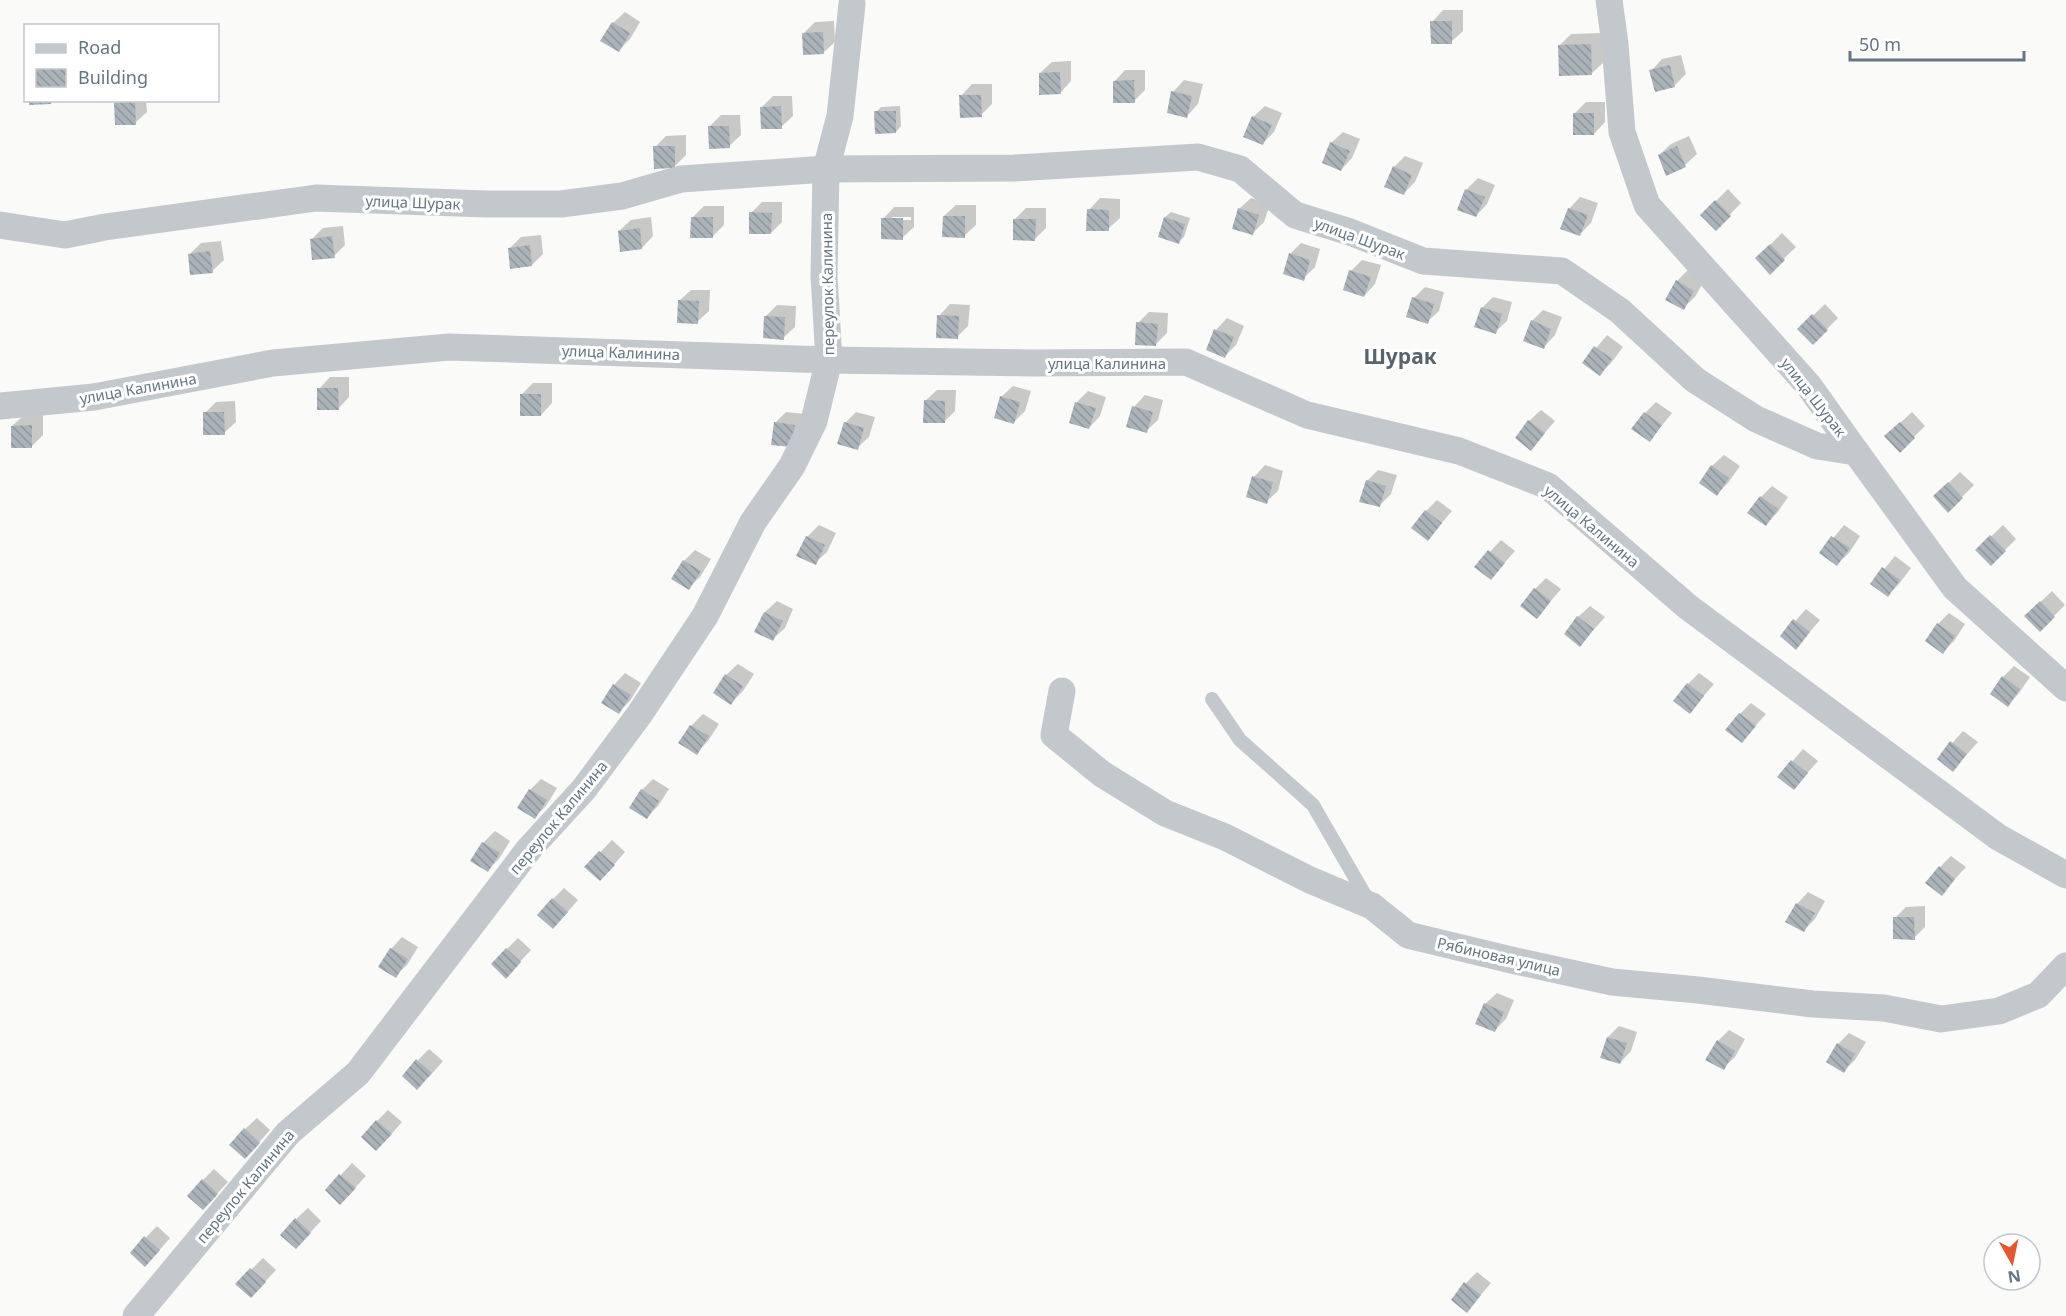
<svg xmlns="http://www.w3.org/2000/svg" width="2066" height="1316" viewBox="0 0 2066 1316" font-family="'Noto Sans',sans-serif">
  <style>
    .shadow { fill: #0003; fill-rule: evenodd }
    .building { fill: url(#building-back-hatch) }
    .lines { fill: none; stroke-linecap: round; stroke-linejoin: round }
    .lane { stroke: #c3c8cc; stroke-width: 14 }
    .street { stroke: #c3c8cc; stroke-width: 27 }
    .labels { text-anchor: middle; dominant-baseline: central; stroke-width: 6; stroke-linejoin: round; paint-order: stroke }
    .street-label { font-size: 15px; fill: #657683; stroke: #fff }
    .district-label { font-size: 21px; font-weight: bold; fill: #57646e; stroke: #fff }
  </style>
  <defs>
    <pattern id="building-back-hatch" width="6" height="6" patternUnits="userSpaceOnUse" patternTransform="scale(1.5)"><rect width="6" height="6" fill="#aab3b9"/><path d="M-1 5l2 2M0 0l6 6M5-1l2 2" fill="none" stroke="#8e969c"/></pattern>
  </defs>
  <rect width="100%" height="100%" fill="#fafaf8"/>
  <g class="shadow">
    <path d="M1443 10H1463V31L1451 42 1432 22Z"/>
    <path d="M625 12 640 22 630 39 618 51 613 23Z"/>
    <path d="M834 21 835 42 823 53 804 33 815 22Z"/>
    <path d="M1602 33 1603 63 1591 74 1559 46 1571 34Z"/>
    <path d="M1681 55 1686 74 1675 85 1656 90 1651 71 1662 59Z"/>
    <path d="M1071 61V81L1060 93 1040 73 1052 62Z"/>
    <path d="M1125 70H1145V90L1134 101 1114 82Z"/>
    <path d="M1184 80 1203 84 1198 104 1187 116 1173 92Z"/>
    <path d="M972 84H992V104L981 115 961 96Z"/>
    <path d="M773 96H792L793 116 781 127 761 108Z"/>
    <path d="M118 100H146L147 112 135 123 115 104Z"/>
    <path d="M1586 102H1605V122L1594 134 1575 113Z"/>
    <path d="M900 106 901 126 896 132 876 112 881 107Z"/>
    <path d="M1265 106 1282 113 1274 132 1263 143 1253 117Z"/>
    <path d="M721 115H740L741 135 729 146 709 127Z"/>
    <path d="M1343 132 1360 139 1352 158 1341 170 1331 143Z"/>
    <path d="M686 135V155L675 166 655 147 666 136Z"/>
    <path d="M1689 136 1697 154 1685 165 1659 155 1671 144Z"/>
    <path d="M1405 156 1423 163 1415 182 1404 193 1394 167Z"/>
    <path d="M1478 178 1495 185 1487 204 1476 216 1459 209 1467 189Z"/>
    <path d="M1728 189 1741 203 1716 229 1702 215Z"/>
    <path d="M1580 197 1598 203 1591 223 1580 234 1569 209Z"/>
    <path d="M1100 198 1120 199V218L1108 229 1089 210Z"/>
    <path d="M1251 198 1270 204 1264 222 1253 233 1239 209Z"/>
    <path d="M762 202H782V222L771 233 751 213Z"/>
    <path d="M956 205H976V225L964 236 944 216Z"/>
    <path d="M704 206H724V225L712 237 693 217Z"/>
    <path d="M894 207H914V227L902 238 883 219ZM892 217H911V220H892Z"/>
    <path d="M1026 208H1046V228L1035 239 1015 219Z"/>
    <path d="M1171 212 1190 218 1184 237 1179 242 1165 217Z"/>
    <path d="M651 217 653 236 642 248 619 231 631 220Z"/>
    <path d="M343 226 345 245 334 256 312 239 323 228Z"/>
    <path d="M1782 233 1796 247 1770 272 1757 258Z"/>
    <path d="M541 235 543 254 532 265 510 248 521 237Z"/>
    <path d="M221 241 224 260 212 271 190 254 201 243Z"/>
    <path d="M1301 243 1320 249 1315 267 1303 279 1290 254Z"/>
    <path d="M1362 260 1381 265 1375 284 1364 296 1351 271Z"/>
    <path d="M1688 270 1705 279 1695 297 1683 308 1677 281Z"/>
    <path d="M1425 287 1444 292 1439 311 1427 322 1414 298Z"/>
    <path d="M691 290H710L709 311 697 322 679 301Z"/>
    <path d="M1493 297 1512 302 1507 321 1495 332 1482 308Z"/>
    <path d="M950 304 970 305 968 326 957 337 939 316Z"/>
    <path d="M1825 304 1838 318 1813 343 1799 329Z"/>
    <path d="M777 305 796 306 795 327 783 338 765 317Z"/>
    <path d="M1543 310 1562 317 1555 335 1544 347 1532 321Z"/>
    <path d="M1149 312 1168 313 1167 333 1156 344 1138 323Z"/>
    <path d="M1227 318 1244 326 1236 345 1225 356 1216 330Z"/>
    <path d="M1607 335 1623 347 1611 363 1600 374 1584 363Z"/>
    <path d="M330 377H349V397L338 409 319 389Z"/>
    <path d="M533 383H552V403L541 415 521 395Z"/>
    <path d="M1013 386 1031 391 1025 411 1014 422 1001 397Z"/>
    <path d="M937 390H956L955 411 944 422 925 401Z"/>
    <path d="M1088 391 1106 397 1100 416 1089 428 1076 403Z"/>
    <path d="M1145 395 1163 400 1158 420 1146 431 1134 407Z"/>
    <path d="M235 401 236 422 224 433 205 413 216 402Z"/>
    <path d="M1656 402 1672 413 1650 440 1645 413Z"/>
    <path d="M1541 410 1555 421 1531 449 1529 421Z"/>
    <path d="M786 412 805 414 792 445 775 423Z"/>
    <path d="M856 412 875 417 869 437 857 448 845 423Z"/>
    <path d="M1912 412 1925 426 1900 451 1886 436Z"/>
    <path d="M24 415H43V435L32 446 12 426Z"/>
    <path d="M1724 455 1740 466 1728 483 1717 494 1712 466Z"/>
    <path d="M1265 465 1283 471 1278 491 1266 502 1254 477Z"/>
    <path d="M1378 470 1397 475 1391 494 1379 506 1367 481Z"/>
    <path d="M1960 472 1974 485 1948 511 1935 496Z"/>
    <path d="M1772 486 1788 497 1777 513 1766 524 1761 497Z"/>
    <path d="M1437 500 1452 511 1428 539 1426 511Z"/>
    <path d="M819 525 836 533 827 552 815 563 798 555 807 537Z"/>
    <path d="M1844 525 1860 536 1849 553 1837 564 1821 553Z"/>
    <path d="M2003 525 2016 539 1991 564 1977 550Z"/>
    <path d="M1501 540 1515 551 1491 578 1476 567Z"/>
    <path d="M695 550 711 559 700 577 688 588 684 561Z"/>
    <path d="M1895 556 1911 568 1899 584 1888 595 1872 584Z"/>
    <path d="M1546 578 1561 589 1537 617 1535 589Z"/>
    <path d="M2052 591 2065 605 2040 630 2026 616Z"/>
    <path d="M777 601 793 609 785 628 773 639 756 631 765 612Z"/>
    <path d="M1590 606 1605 617 1580 645 1578 617Z"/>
    <path d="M1806 609 1820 620 1796 648 1782 636Z"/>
    <path d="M1949 613 1965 624 1954 641 1943 652 1938 624Z"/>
    <path d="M738 664 754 674 743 691 731 703 726 675Z"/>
    <path d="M2014 666 2030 677 2019 693 2008 705 2003 677Z"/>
    <path d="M625 673 641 683 630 701 619 712 614 685Z"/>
    <path d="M1699 673 1714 684 1690 712 1688 684Z"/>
    <path d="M1751 703 1766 714 1742 741 1740 714Z"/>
    <path d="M703 714 719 724 708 741 696 753 681 743 692 725Z"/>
    <path d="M1963 731 1978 742 1953 770 1939 758Z"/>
    <path d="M1803 749 1818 761 1794 788 1779 777Z"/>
    <path d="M541 779 557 788 546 806 535 817 530 790Z"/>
    <path d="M653 779 669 789 658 806 647 817 642 790Z"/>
    <path d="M495 831 510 841 499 859 488 870 472 860 483 843Z"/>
    <path d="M612 840 625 852 611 868 586 867Z"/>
    <path d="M1951 856 1966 867 1941 894 1940 867Z"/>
    <path d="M564 888 578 900 564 916 553 899Z"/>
    <path d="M1808 892 1825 901 1815 919 1803 931 1797 904Z"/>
    <path d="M1925 906V927L1914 938 1895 918 1906 907Z"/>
    <path d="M402 937 418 947 407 965 395 976 391 949Z"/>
    <path d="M518 938 531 950 517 965 507 949Z"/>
    <path d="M1497 993 1514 1000 1506 1019 1494 1031 1485 1004Z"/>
    <path d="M1619 1026 1637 1032 1631 1051 1620 1063 1608 1037Z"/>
    <path d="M1729 1030 1745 1039 1735 1057 1723 1068 1718 1041Z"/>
    <path d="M1849 1033 1866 1042 1855 1060 1844 1071 1838 1044Z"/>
    <path d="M429 1049 443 1061 429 1077 418 1060Z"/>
    <path d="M388 1110 402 1122 388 1138 377 1121Z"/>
    <path d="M257 1118 270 1130 256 1146 245 1129Z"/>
    <path d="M352 1163 366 1176 352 1191 327 1190Z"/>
    <path d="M214 1169 228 1182 214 1197 203 1180Z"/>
    <path d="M308 1208 321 1221 307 1236 296 1219Z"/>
    <path d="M157 1226 170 1238 156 1254 132 1252Z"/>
    <path d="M263 1258 276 1270 262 1285 237 1284Z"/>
    <path d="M1477 1272 1491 1283 1467 1311 1466 1283Z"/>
  </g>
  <g class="building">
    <path d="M1430 21H1452V44H1431Z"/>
    <path d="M612 22 630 33 619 52 600 41Z"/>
    <path d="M823 32 824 54 803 55 802 33Z"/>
    <path d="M1591 44 1592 75 1559 76 1558 45Z"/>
    <path d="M1670 65 1675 87 1655 92 1649 70Z"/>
    <path d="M1060 72 1061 94 1039 95V73Z"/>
    <path d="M1134 80 1135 103H1113V81Z"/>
    <path d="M1171 91 1192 96 1187 118 1167 113Z"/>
    <path d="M959 95H981L982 117 960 118Z"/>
    <path d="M29 100H51V104L29 105Z"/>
    <path d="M135 102 136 125H115L114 103Z"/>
    <path d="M781 106 782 129H761L760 107Z"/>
    <path d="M874 111H896V133L875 134Z"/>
    <rect x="1573" y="113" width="21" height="22"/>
    <path d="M1252 116 1272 125 1263 145 1243 137Z"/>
    <path d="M708 126H729L730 148 709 149Z"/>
    <path d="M1330 142 1350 151 1341 171 1322 163Z"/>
    <path d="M653 146H675V168L654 169Z"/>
    <path d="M1677 146 1686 167 1666 176 1658 155Z"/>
    <path d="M1393 166 1412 175 1404 195 1384 187Z"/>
    <path d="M1465 189 1485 197 1476 217 1457 210Z"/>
    <path d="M1715 200 1731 216 1716 231 1700 215Z"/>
    <path d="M1238 208 1259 215 1253 235 1232 229Z"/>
    <path d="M1568 208 1588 215 1580 236 1560 229Z"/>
    <path d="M1087 209 1109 210V231H1086Z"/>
    <path d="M749 212 772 213 771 234H749Z"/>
    <path d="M943 216H965V238L942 237Z"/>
    <path d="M691 217H713V238H690Z"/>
    <path d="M1164 217 1185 224 1179 244 1158 237Z"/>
    <path d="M881 218H903V240L881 239Z"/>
    <path d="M1013 219H1036L1035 241 1013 240Z"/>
    <path d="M640 228 642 249 620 252 618 231Z"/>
    <path d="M332 236 335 258 312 260 310 239Z"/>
    <path d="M1770 244 1785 260 1770 275 1755 258Z"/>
    <path d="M530 245 532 266 510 269 508 248Z"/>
    <path d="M210 251 213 273 190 275 188 254Z"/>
    <path d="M1289 253 1310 260 1304 281 1283 274Z"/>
    <path d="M1349 270 1371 277 1364 297 1343 290Z"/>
    <path d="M1676 280 1694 291 1684 310 1665 300Z"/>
    <path d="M1412 297 1434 304 1428 324 1406 317Z"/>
    <path d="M678 300 699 301 698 324 677 323Z"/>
    <path d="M1481 307 1502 314 1496 334 1474 327Z"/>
    <path d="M1812 314 1828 330 1813 345 1797 329Z"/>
    <path d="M937 315 959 316 958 339 936 338Z"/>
    <path d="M764 316 785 317 784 340 763 338Z"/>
    <path d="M1531 320 1551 329 1544 349 1523 341Z"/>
    <path d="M1136 322 1158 324 1156 346 1135 345Z"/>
    <path d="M1214 329 1234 337 1225 358 1206 350Z"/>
    <path d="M1594 346 1612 359 1600 376 1582 363Z"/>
    <path d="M317 388H338L339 410H317Z"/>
    <rect x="520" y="394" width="21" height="22"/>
    <path d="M1000 396 1020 402 1014 424 994 418Z"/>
    <path d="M924 400 945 401V423H923Z"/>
    <path d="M1075 402 1096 408 1089 429 1069 423Z"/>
    <path d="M1132 406 1153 412 1147 433 1126 427Z"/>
    <path d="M203 412H224L225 435H203Z"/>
    <path d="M1644 412 1662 425 1650 442 1631 429Z"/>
    <path d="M1528 420 1545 433 1531 451 1515 438Z"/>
    <path d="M774 422 795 425 792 447 771 445Z"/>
    <path d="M844 422 864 428 858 450 837 444Z"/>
    <path d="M1900 422 1915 438 1900 453 1884 436Z"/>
    <path d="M32 425V448H11V426Z"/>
    <path d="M1711 465 1729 478 1717 496 1699 483Z"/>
    <path d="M1252 476 1273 482 1267 504 1246 497Z"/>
    <path d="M1366 480 1386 486 1380 507 1359 502Z"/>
    <path d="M1948 482 1963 498 1948 513 1933 496Z"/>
    <path d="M1760 496 1778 509 1766 526 1747 513Z"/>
    <path d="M1425 510 1442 523 1428 541 1411 528Z"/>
    <path d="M1990 535 2006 551 1991 566 1975 550Z"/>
    <path d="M806 536 825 545 816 565 796 556Z"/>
    <path d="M1831 536 1850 548 1837 566 1819 553Z"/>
    <path d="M1488 550 1505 563 1491 580 1474 567Z"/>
    <path d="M683 560 701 571 689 590 671 579Z"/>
    <path d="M1882 567 1900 580 1888 597 1870 584Z"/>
    <path d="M1534 588 1551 601 1537 619 1520 606Z"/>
    <path d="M2040 601 2055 617 2040 632 2024 616Z"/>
    <path d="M764 612 783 621 773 641 754 632Z"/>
    <path d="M1577 616 1594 629 1580 647 1564 634Z"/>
    <path d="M1793 619 1810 632 1796 650 1780 636Z"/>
    <path d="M1937 623 1955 636 1943 654 1925 641Z"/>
    <path d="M725 674 743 686 731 705 713 693Z"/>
    <path d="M2002 676 2020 689 2008 707 1990 694Z"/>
    <path d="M1687 683 1704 696 1690 714 1673 701Z"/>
    <path d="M613 684 631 695 619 714 601 703Z"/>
    <path d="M1739 713 1756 726 1742 743 1725 730Z"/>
    <path d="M690 725 709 736 697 755 678 743Z"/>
    <path d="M1950 741 1967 754 1953 772 1937 759Z"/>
    <path d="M1791 760 1808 773 1794 790 1777 777Z"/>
    <path d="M529 789 547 800 535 819 517 808Z"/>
    <path d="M641 789 659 801 647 819 629 808Z"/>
    <path d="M482 842 500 853 488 872 470 861Z"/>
    <path d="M599 851 615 865 600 881 584 867Z"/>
    <path d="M1939 866 1955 879 1942 896 1925 883Z"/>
    <path d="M552 898 568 912 553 929 537 915Z"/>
    <path d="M1796 903 1815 913 1804 932 1785 922Z"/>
    <path d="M1893 917H1914L1915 940 1893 939Z"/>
    <path d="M390 948 408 959 396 978 378 967Z"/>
    <path d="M506 948 521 962 506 979 491 964Z"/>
    <path d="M1484 1003 1504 1012 1495 1032 1475 1024Z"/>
    <path d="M1607 1037 1627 1043 1620 1064 1600 1058Z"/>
    <path d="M1717 1040 1735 1051 1724 1070 1705 1060Z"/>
    <path d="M1837 1043 1855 1054 1844 1073 1826 1062Z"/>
    <path d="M416 1059 432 1073 417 1090 402 1076Z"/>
    <path d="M376 1120 392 1134 376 1151 361 1137Z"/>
    <path d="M244 1128 260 1143 245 1159 229 1145Z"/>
    <path d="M339 1174 356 1188 340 1205 325 1190Z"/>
    <path d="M202 1179 218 1194 203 1210 187 1196Z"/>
    <path d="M295 1218 311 1233 296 1249 280 1235Z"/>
    <path d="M144 1236 160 1250 145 1267 130 1253Z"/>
    <path d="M250 1268 266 1282 251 1298 235 1284Z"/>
    <path d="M1464 1282 1481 1295 1467 1313 1451 1300Z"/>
  </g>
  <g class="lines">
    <path class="lane" d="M1212 699 1240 740 1313 805 1369 902"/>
    <g class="street">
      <path d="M1609 0 1615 44 1622 132 1647 205 1809 386 1856 452"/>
      <path d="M0 225 65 235 105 227 316 198 486 204H561L622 196 681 179 826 169 1015 168 1198 157 1240 169 1295 215 1350 232 1423 261 1562 271 1620 311 1695 380 1756 419 1817 446 1856 452 1955 588 2066 688"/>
      <path d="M0 406 94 397 273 363 449 347 829 360 1033 363 1186 362 1307 415 1459 451 1548 486 1688 607 1998 837 2066 875"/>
      <path d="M1062 691 1054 735 1102 774 1165 813 1225 837 1310 880 1372 906 1408 935 1516 961 1612 982 1698 990 1813 1004 1884 1008 1941 1019 1999 1011 2038 995 2066 966"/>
      <path d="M136 1316 288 1133 358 1073 529 849 584 789 639 715 705 616 753 522 792 466 814 421 829 360 824 276 826 169 840 116 852 4"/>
    </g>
  </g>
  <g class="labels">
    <g class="street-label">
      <text transform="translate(413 202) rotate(2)">улица Шурак</text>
      <text transform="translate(1360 238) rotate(20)">улица Шурак</text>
      <text transform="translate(827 284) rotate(-91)">переулок Калинина</text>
      <text transform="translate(621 352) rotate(2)">улица Калинина</text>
      <text x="1107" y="363">улица Калинина</text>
      <text transform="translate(138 388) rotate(-10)">улица Калинина</text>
      <text transform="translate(1814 397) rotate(52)">улица Шурак</text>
      <text transform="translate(1592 526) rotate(40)">улица Калинина</text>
      <text transform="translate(558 817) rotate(-50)">переулок Калинина</text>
      <text transform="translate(1499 956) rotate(13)">Рябиновая улица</text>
      <text transform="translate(245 1186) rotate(-50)">переулок Калинина</text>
    </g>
    <g class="district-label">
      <text x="1400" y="356">Шурак</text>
    </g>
  </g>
  <rect x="24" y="24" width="195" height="78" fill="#ffffff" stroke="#c1c8cd" stroke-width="1.5"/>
  <rect x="36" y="44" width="30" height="9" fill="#c3c8cc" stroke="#c1c8cd" stroke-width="1.5"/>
  <text x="78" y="54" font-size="18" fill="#657683">Road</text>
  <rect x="36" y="69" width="30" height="18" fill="url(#building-back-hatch)" stroke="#c1c8cd" stroke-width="1.5"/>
  <text x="78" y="84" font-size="18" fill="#657683">Building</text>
  <g transform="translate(2012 1262) rotate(171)"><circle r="28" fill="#ffffff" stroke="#c1c8cd" stroke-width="1.5"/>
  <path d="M0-4.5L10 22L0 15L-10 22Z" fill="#e4572e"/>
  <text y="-9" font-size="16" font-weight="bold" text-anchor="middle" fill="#657683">N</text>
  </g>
  <path d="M1850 51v9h174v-9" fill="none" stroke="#657683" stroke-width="3"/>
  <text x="1859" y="51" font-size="18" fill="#657683" stroke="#ffffff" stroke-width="4.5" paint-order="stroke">50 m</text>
</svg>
